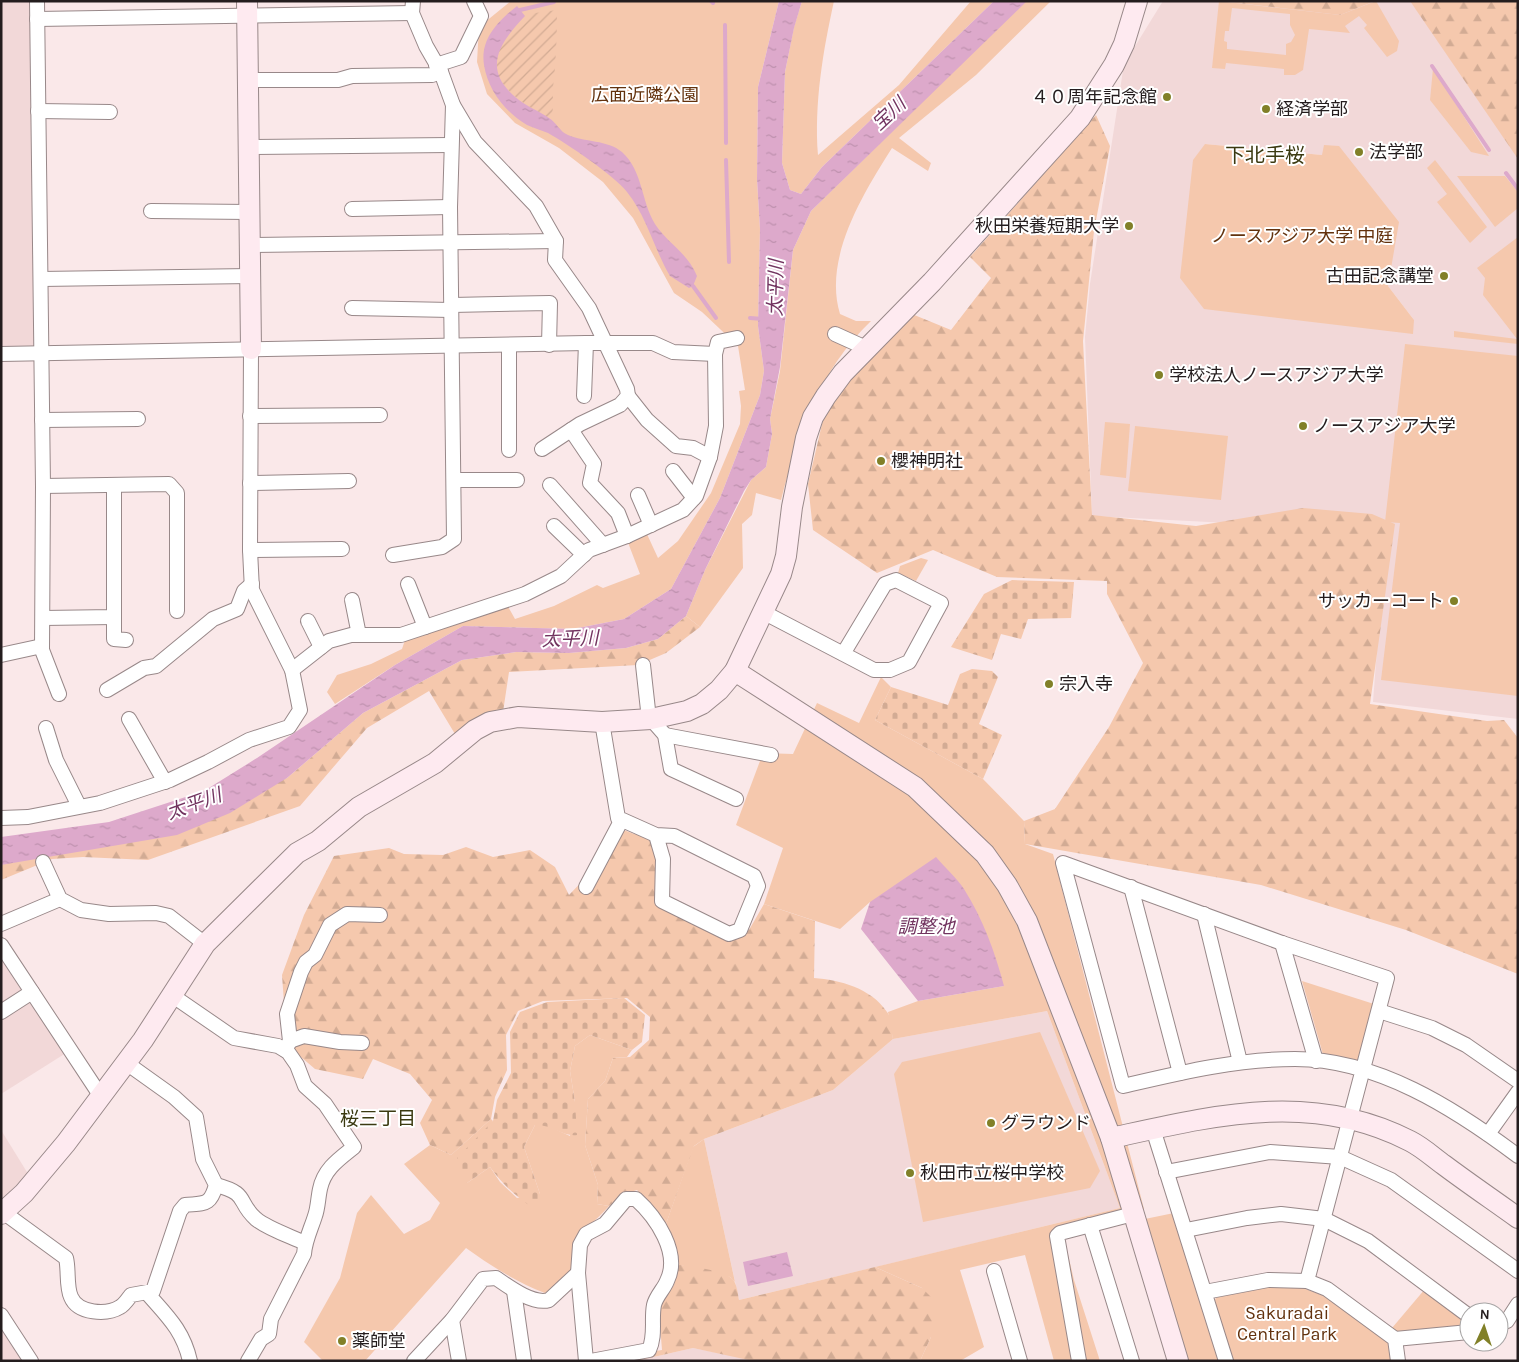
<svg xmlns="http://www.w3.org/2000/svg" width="1519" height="1362" viewBox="0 0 1519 1362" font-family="Karla,'Noto Sans JP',sans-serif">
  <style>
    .built { fill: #f2d8d8; fill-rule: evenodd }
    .green { fill: #f5c8ad; fill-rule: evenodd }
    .forest { fill: url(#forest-firs) }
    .cemetery { fill: url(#cemetery-stones) }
    .garden { fill: url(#garden-furrows) }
    .water { fill: url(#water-ripples) }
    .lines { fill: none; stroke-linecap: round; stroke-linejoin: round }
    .stream { stroke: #dda9cb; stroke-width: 4 }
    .street-casing { stroke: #988889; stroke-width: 16 }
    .secondary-casing { stroke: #988889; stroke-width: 22 }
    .street { stroke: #fff; stroke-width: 14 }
    .secondary { stroke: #feeaf0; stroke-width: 20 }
    .poi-dot { fill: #818028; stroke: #fff; stroke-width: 2 }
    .labels { text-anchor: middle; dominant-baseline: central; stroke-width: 4; stroke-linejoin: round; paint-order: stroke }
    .park-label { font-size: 18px; fill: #63320d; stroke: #fff }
    .poi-label { font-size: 18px; fill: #241d1e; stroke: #fff; text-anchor: start }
    .water-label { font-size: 19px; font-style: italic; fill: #723460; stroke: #fff }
    .neighbourhood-label { font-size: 19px; fill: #3b3a11; stroke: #fff }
    .quarter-label { font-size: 20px; fill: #3b3a11; stroke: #fff }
  </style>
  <defs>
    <pattern id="forest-firs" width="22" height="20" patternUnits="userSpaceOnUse" patternTransform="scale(1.25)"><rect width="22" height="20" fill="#f5c8ad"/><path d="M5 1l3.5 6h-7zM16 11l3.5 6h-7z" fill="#d2ab94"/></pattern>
    <pattern id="cemetery-stones" width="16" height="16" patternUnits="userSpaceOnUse" patternTransform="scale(1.25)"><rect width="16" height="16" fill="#f5c8ad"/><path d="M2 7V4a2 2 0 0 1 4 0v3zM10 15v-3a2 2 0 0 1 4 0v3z" fill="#d2ab94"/></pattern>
    <pattern id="garden-furrows" width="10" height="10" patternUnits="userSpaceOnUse" patternTransform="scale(1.25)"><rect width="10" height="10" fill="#f5c8ad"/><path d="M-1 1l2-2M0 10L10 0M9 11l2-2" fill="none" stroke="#d2ab94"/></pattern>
    <pattern id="water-ripples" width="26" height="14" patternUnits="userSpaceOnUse" patternTransform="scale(1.25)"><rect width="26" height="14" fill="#dda9cb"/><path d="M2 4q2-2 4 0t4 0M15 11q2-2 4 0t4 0" fill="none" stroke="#be91ae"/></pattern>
  </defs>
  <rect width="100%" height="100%" fill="#fae8e9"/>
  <g class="built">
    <path d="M1 1H41L46 347 1 348Z"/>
    <path d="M1163 1H1518V719L1373 702 1386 531 1092 516 1085 337 1090 284 1124 64ZM1205 144 1322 155 1388 286 1414 320Z"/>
    <path d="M1 956 66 1053 1 1094Z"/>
    <path d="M1047 1011 1120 1208 739 1300 704 1139 833 1090 893 1039Z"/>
    <path d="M1 1130 30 1177 1 1209Z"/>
    <path d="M1 1325 24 1361H1Z"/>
    <path d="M693 1348 753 1360V1361H636Z"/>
  </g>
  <g class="green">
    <path d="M511 1H779L758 87 757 179 760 229 758 326 764 371 760 395 720 498 671 589 624 619 573 629 463 626 395 665 335 704 327 692 337 675 371 664 402 649 406 637 506 603 515 619 554 606 597 585 603 588 640 574 627 540 646 532 658 558 678 541 711 493 740 424 741 406 739 391 745 390 738 346 702 312 674 293 633 218 603 182 559 148 515 123 487 94 477 62 479 27Z"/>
    <path d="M802 1H834C823 51 814 104 818 155L899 85 971 1H994L822 167 801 194 790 190 782 163 785 72 794 27Z"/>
    <path d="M1025 1H1051L976 75 899 138 931 163 928 171 892 148C863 194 823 258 840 314L856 321H871C819 371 799 432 781 500L756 493 752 515 742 524 743 568 700 627 686 616 705 570 751 480 766 467 772 434 770 419 780 371 793 250 811 211Z"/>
    <path d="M1219 1 1340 15 1376 1 1399 41 1397 51 1387 57 1364 28 1367 25 1359 16 1345 26 1350 33 1309 29 1303 70 1295 75H1284V69L1226 63 1225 69 1212 68ZM1232 8 1290 14V25L1295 35 1291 42 1286 44V55L1227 49V42L1224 41 1225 31H1229Z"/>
    <path d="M1433 68 1489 156 1471 152 1430 100Z"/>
    <path d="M1205 144 1322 155 1324 145 1339 146 1399 222 1388 286 1414 320 1413 334 1204 309 1180 278 1193 160Z"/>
    <path d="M1435 160 1487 227 1470 243 1437 202 1447 194 1427 168Z"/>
    <path d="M1457 176H1505L1518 192V208L1495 227Z"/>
    <path d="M1518 237V344L1454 337V331L1517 339 1483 295 1485 278 1477 268Z"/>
    <path d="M1405 344 1518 356V696L1381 680 1400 523 1385 522Z"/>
    <path d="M1105 422 1130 424 1126 478 1100 475Z"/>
    <path d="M1135 426 1228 436 1221 500 1128 491Z"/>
    <path d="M921 558 928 560 916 581 898 573 900 566Z"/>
    <path d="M881 677 891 687 875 720 983 779 1024 821 1025 844 1053 854 1144 1209 1062 1229 1074 1280 1100 1361H1054L1025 1255 960 1270 984 1347 960 1361H920L931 1337 922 1288 875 1267 1120 1208 1047 1011 893 1039 888 1012 918 1001 1004 986 870 902 840 929 764 904 783 848 736 825 763 753 793 754 817 703 859 723Z"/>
    <path d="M1302 981 1374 1004 1360 1060 1354 1064 1324 1058Z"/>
    <path d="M1040 1032 1100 1171 1090 1188 923 1222 894 1074 902 1062Z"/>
    <path d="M590 1035 632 1050 627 1057 613 1058 605 1081 588 1099 585 1145 598 1185 597 1204 609 1206C582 1237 573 1226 571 1274L545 1293C516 1282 491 1266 466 1248L365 1361H323L304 1342 340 1278 357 1213 371 1195 404 1234 430 1220 440 1203 404 1164 430 1145 451 1155 491 1119 493 1121 467 1183 490 1167 500 1182 517 1198 540 1194 524 1147 535 1125H546L570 1136 575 1102 570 1071 575 1046Z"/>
    <path d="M704 1139 735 1282 730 1277 676 1264 677 1252 666 1224 693 1147Z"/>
    <path d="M1174 1213 1219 1361H1185L1140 1220Z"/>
    <path d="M1267 1285 1300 1287 1327 1297 1386 1339 1392 1348 1393 1361H1232L1214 1301 1218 1295Z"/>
    <path d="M1425 1289 1463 1318 1462 1329 1398 1334 1392 1328Z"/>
  </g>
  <g class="forest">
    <path d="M1220 1H1375L1340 15Z"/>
    <path d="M1410 1H1518V159Z"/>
    <path d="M1096 115 1110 146 1094 231 1083 341 1092 515 1196 526 1303 508 1372 514 1395 524 1370 704 1487 721 1504 720 1518 738V974L1406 930 1261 885 1025 844 1024 821 1055 809 1109 727 1143 663 1107 594V581L997 577 933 550 877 573 813 530 808 484 826 407 907 312 951 330 991 278 970 257Z"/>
    <path d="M686 616 700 627 666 653 638 665 509 672 503 712 455 734 429 691 367 728 300 806 148 860 83 857 52 859 1 880V865L287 778 363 713 462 660 516 652 569 653 626 648 658 639Z"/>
    <path d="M616 827 634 834 646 835 659 852 660 906 722 937 749 930 764 904 815 921 814 978C840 980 871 988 887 1012 892 1018 892 1031 893 1039L833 1090 704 1139 694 1146 666 1224 637 1190 624 1194 609 1206 597 1204 598 1185 585 1145 588 1099 605 1081 613 1058 630 1057 649 1040 650 1017 627 998 543 1001 518 1011 506 1035 507 1070 495 1097 491 1119 451 1155 430 1145 420 1123 432 1100 410 1074 373 1059 363 1079 315 1069 287 1045 282 975 304 915 334 856 389 848 404 854 443 855 466 847 493 857 530 850 555 867 569 895 592 871Z"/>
    <path d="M676 1264C689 1267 726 1269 734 1281 737 1286 738 1294 739 1300L875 1267 922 1288 936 1302 931 1337 920 1361H753L693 1348 636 1361H591L662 1350 659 1313 663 1297 674 1285Z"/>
  </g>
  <g class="cemetery">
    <path d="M1012 580 1074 582 1071 618 1028 619 1021 639 1001 634 992 660 951 647 984 594Z"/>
    <path d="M972 669 992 671 998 677 979 724 1002 735 983 779 875 720 891 687 948 705 960 674Z"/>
    <path d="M624 998 645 1015 642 1042 632 1050 590 1035 575 1046 570 1071 575 1102 577 1135C563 1137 551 1124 535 1125L524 1147 540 1194 535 1209C516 1197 503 1185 490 1167L467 1183 459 1177 457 1158 493 1121 497 1100 511 1073 510 1032 520 1012 547 1002Z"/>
  </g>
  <path class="garden" d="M557 10C557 37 556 62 553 88 552 98 555 110 550 119 527 106 485 84 498 50 503 38 519 24 528 14Z"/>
  <g class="water">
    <path d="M779 1H802L794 28 785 72 782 163 790 190 801 194 822 167 994 1H1027L811 211 793 250 780 367 770 419 772 434 766 467 751 480 744 491 705 570 686 616 658 639 626 648 569 653 516 652 462 660 363 713 287 778 230 813 177 835 1 865V837L109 822 204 791 257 758 395 665 463 626 573 629 624 619 671 589 720 498 760 395 764 371 758 326 760 229 757 179 758 87Z"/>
    <path d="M517 6 525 16C498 44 481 71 519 100 528 107 539 111 549 118 556 122 560 132 568 135 584 142 608 140 622 152 643 171 641 201 655 224 668 244 687 252 697 276L693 286 689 288 670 276C654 249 647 217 627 192 615 176 566 143 548 133 541 130 533 128 527 125 505 112 488 90 484 65 480 39 498 21 517 6Z"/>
    <path d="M936 857C945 868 957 878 964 889 983 919 995 952 1004 986L918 1001 861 929 870 902Z"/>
    <path d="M787 1252 793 1276 748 1286 743 1262Z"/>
  </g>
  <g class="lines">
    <g class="stream">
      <path d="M711 1 713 3"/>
      <path d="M520 10 554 2"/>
      <path d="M725 25 726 143"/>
      <path d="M1432 66 1489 150"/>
      <path d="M726 160 729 262"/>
      <path d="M1506 173 1518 189"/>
      <path d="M693 286 716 318"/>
      <path d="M750 318 763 319"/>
    </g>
    <defs>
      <g id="street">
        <path d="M37 1 43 486 42 650 59 694"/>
        <path d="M413 1 412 13 426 46 441 72 453 105 475 142 536 206 556 241 555 260 589 308 627 389 628 396 620 405 580 424 542 449"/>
        <path d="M37 19 412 13"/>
        <path d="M436 65 461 57 481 16 474 1"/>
        <path d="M248 80H338L352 76 432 75 441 72"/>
        <path d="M38 111 110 112"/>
        <path d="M249 147 450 145"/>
        <path d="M352 209 450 207"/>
        <path d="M151 211 249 212"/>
        <path d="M250 245 556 241"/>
        <path d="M41 279 250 276"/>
        <path d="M452 305 550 303 549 345"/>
        <path d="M352 308 451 310"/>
        <path d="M835 334 866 348"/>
        <path d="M509 345V450"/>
        <path d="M1 354 586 343H653L673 352 715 354 718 342 737 338"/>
        <path d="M584 396 586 343"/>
        <path d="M628 396 647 420 676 446 693 448 710 457"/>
        <path d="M250 416 380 415"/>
        <path d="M42 420 138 419"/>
        <path d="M571 430 594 464 590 483 618 513 627 536"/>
        <path d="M673 471 694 498"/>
        <path d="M454 480H517"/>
        <path d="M250 483 349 481"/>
        <path d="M550 485 603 545"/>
        <path d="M43 486 169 484 177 493V611"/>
        <path d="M638 495 651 525"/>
        <path d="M554 526 584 555"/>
        <path d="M250 550 342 549"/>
        <path d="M393 555 442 547 454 539 450 207 453 105"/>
        <path d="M408 584 425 627"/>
        <path d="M352 600 359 635"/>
        <path d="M763 612 874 670H890L909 662 941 603 896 580 885 584 843 654"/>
        <path d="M114 617V639L126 640"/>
        <path d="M43 618 114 617V485"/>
        <path d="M308 621 321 647"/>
        <path d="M1 655 42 646"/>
        <path d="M643 665 649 719"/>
        <path d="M292 670 329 641 351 635H401L525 594 561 576 589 550 627 536 683 510 696 496 710 457 716 426 715 354"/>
        <path d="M107 690 144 668 156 666 213 619 237 609 244 591 252 584"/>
        <path d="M129 719 165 782"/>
        <path d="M651 719 665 735 671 769 736 799"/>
        <path d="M602 722 618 818 656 835 663 859 662 901 729 934 740 930 758 886 754 876 674 836 656 835"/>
        <path d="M46 728 56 760 79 806"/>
        <path d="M665 735 771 755"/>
        <path d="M1 818 28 817 100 803 170 780 208 762 249 740 289 727 300 710 292 670 252 590 250 550 251 349"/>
        <path d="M43 862 60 899 81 910 109 914 156 913 169 916 205 944"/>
        <path d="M586 887 621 821"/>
        <path d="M1131 887 1180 1073"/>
        <path d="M1204 914 1240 1062"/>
        <path d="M1 924 60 899"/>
        <path d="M1282 943 1316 1061"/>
        <path d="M1 945 100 1095"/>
        <path d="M173 996 234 1038 278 1046 288 1052 297 1065 305 1086 325 1104 354 1147C339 1159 324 1169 320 1189 318 1198 318 1208 315 1216 311 1229 305 1240 304 1254L271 1319 269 1334 261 1339 248 1361"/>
        <path d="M1379 1011 1432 1028 1466 1045 1518 1081"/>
        <path d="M1 1012 32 992"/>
        <path d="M290 1041 304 1036 340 1042 362 1043"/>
        <path d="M285 1050 290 1041 287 1014 301 972 306 962 315 955 330 925 347 914 380 915"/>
        <path d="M1153 1129 1226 1361"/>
        <path d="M1488 1134 1518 1092"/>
        <path d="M1166 1172 1270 1152 1340 1157 1391 1180 1518 1271"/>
        <path d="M216 1185C250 1194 236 1201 256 1219 268 1229 290 1236 305 1243"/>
        <path d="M3 1212 66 1258C69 1270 66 1286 71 1297 78 1314 107 1315 120 1307 124 1305 128 1299 131 1295L153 1291 180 1211 185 1205C205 1203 210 1206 216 1185L203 1159 196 1117 174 1097 125 1062"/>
        <path d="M1090 1225 1132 1361"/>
        <path d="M1186 1230 1247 1218 1281 1214 1324 1219 1368 1241 1469 1316"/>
        <path d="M994 1271 1020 1361"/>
        <path d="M514 1291 524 1361"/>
        <path d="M1205 1292 1268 1280 1307 1281"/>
        <path d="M147 1293C167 1316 183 1330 190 1361"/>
        <path d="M1 1315 31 1361"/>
        <path d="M452 1320 459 1361"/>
        <path d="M1499 1324 1507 1321 1518 1304"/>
        <path d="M1395 1339 1469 1332"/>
        <path d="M414 1361 452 1320 483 1279 496 1278C509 1287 533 1305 549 1300L578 1273"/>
        <path d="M586 1361 578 1273 580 1245 586 1234 605 1224 626 1199H636C656 1217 681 1253 667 1281 664 1289 656 1296 654 1305 651 1320 656 1335 649 1350L591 1361"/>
        <path d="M1079 1361 1057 1236 1060 1233 1133 1214"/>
        <path d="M1398 1361 1395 1339 1327 1289 1307 1281 1387 978 1282 943 1063 863 1123 1086C1179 1073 1236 1059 1295 1059 1377 1059 1454 1108 1518 1156"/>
      </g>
      <g id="secondary">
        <path d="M247 1 251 349"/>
        <path d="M735 671 915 787 985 854 1007 885 1027 921 1111 1138 1178 1361"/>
        <path d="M1111 1138C1212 1116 1311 1090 1410 1141 1422 1147 1433 1157 1444 1165 1468 1183 1493 1200 1518 1218"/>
        <path d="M1 1214 24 1193 66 1143 143 1040 205 944 297 853 318 841 359 807 435 763 475 730 490 722 518 717 602 722 651 719 687 711 702 704 719 690 735 671 781 574 786 556 792 507 806 438 813 417 826 396 843 373 932 282 1080 118 1114 65 1124 44 1137 1"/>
      </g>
    </defs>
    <use href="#street" class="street-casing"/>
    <use href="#secondary" class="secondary-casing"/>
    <use href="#street" class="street"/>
    <use href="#secondary" class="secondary"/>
  </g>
  <g class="poi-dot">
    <circle cx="1167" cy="97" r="5"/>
    <circle cx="1266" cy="109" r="5"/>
    <circle cx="1359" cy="152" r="5"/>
    <circle cx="1129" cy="226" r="5"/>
    <circle cx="1444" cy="276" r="5"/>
    <circle cx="1159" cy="375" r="5"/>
    <circle cx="1303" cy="426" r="5"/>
    <circle cx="881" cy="461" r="5"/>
    <circle cx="1454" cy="601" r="5"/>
    <circle cx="1049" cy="684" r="5"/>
    <circle cx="991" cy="1123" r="5"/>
    <circle cx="910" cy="1173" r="5"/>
    <circle cx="342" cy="1341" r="5"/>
  </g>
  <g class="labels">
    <g class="park-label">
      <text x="645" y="95">広面近隣公園</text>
      <text x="1302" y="236">ノースアジア大学 中庭</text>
      <text x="1287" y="1313">Sakuradai<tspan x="1287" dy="21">Central Park</tspan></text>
    </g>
    <g class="poi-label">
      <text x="1157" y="97" text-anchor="end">４０周年記念館</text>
      <text x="1276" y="109">経済学部</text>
      <text x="1369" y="152">法学部</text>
      <text x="1119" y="226" text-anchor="end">秋田栄養短期大学</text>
      <text x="1434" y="276" text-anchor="end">古田記念講堂</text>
      <text x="1169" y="375">学校法人ノースアジア大学</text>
      <text x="1313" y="426">ノースアジア大学</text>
      <text x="891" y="461">櫻神明社</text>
      <text x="1444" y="601" text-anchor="end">サッカーコート</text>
      <text x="1059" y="684">宗入寺</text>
      <text x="1001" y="1123">グラウンド</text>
      <text x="920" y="1173">秋田市立桜中学校</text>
      <text x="352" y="1341">薬師堂</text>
    </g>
    <g class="water-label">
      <text transform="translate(889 114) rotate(-43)">宝川</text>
      <text transform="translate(776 288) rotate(-89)">太平川</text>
      <text transform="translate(570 639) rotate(-2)">太平川</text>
      <text transform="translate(194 804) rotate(-20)">太平川</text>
      <text x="926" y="927">調整池</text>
    </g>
    <g class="neighbourhood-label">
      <text x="378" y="1119">桜三丁目</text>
    </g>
    <g class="quarter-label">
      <text x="1265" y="155">下北手桜</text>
    </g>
  </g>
  <rect width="1519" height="1362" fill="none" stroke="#241d1e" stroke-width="5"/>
  <g transform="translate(1484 1327) rotate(3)"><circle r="24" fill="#ffffff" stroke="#a7a5a5"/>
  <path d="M0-4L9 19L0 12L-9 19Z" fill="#818028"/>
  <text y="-8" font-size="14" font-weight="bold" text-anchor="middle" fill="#241d1e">N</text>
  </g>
</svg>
